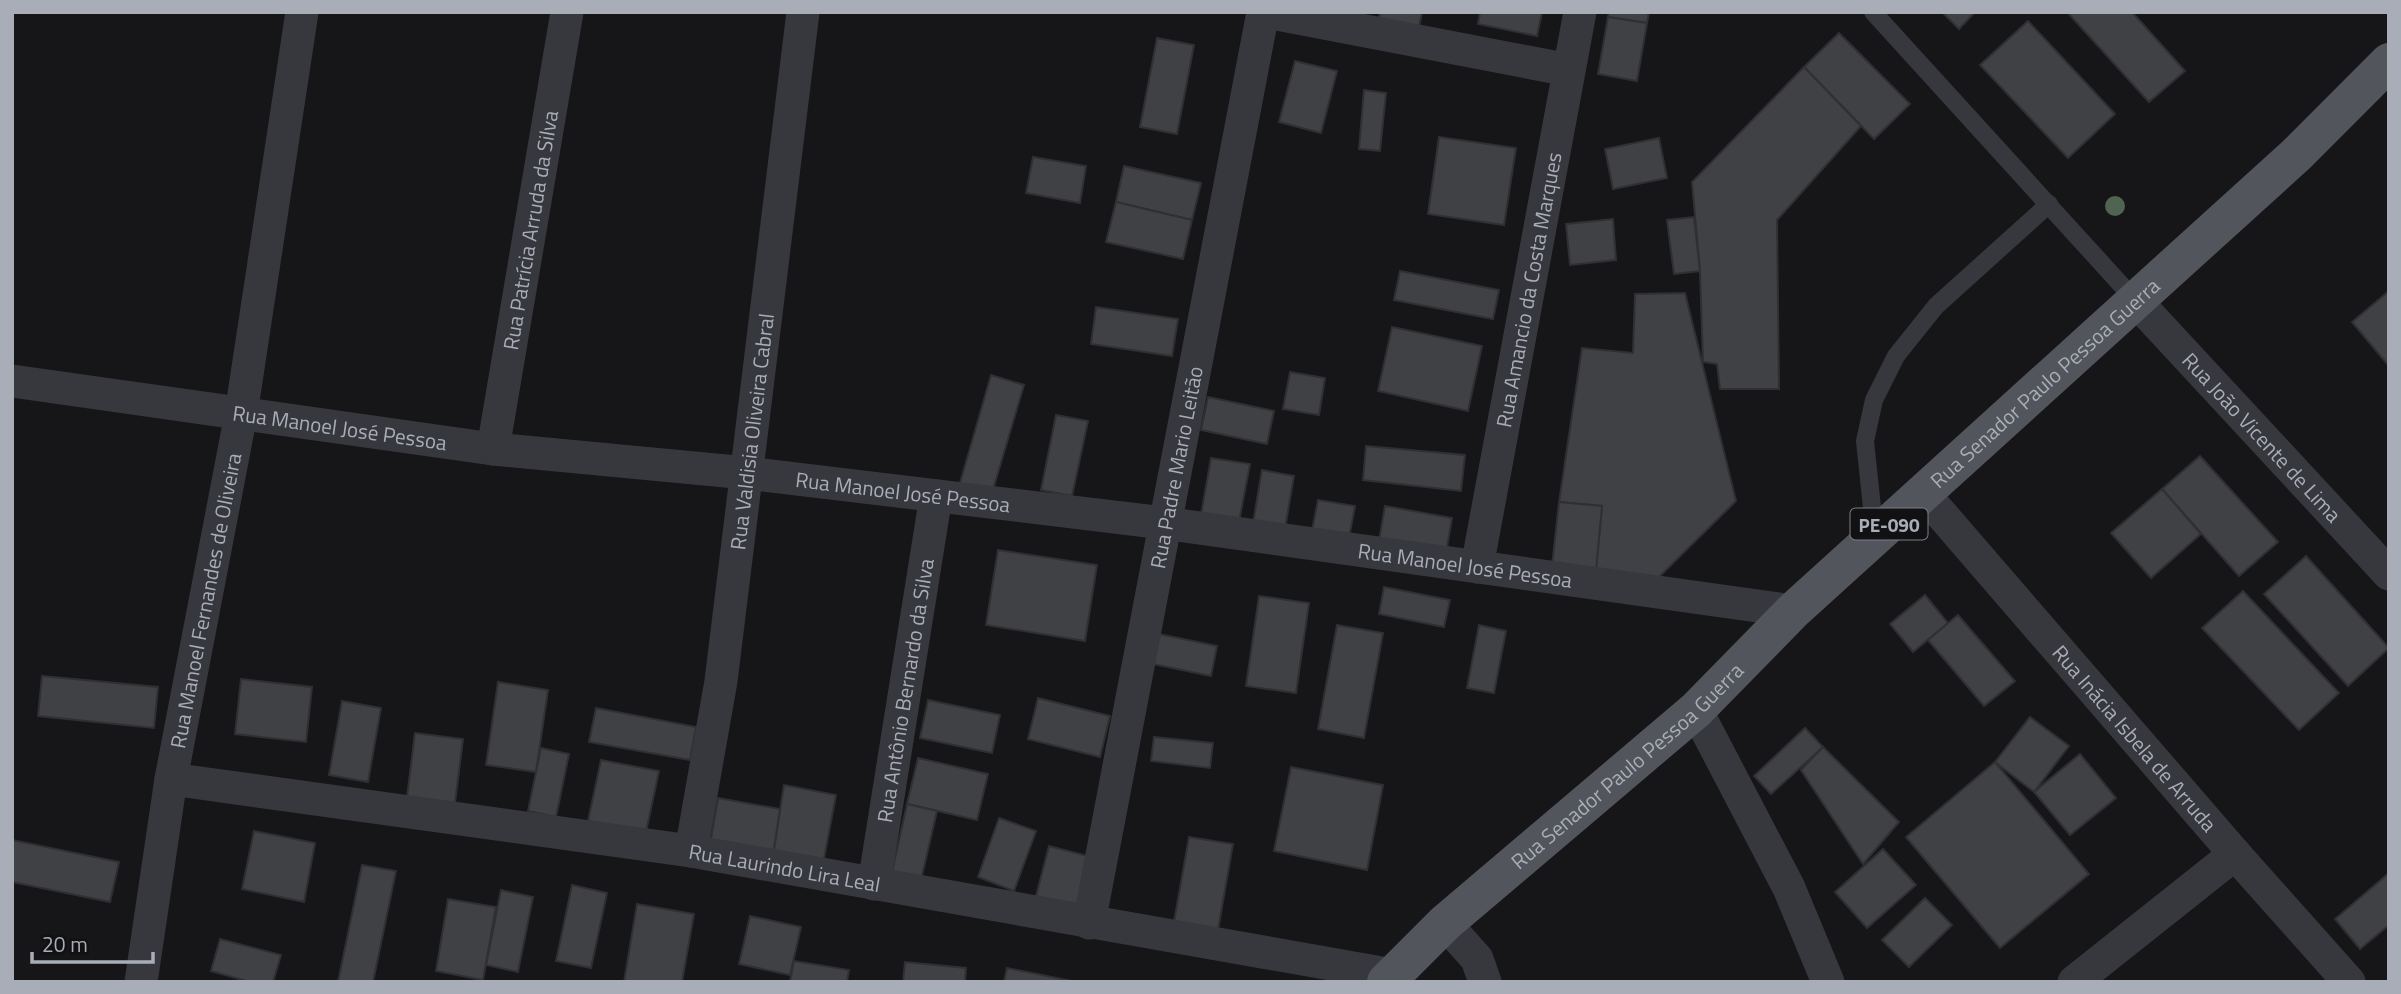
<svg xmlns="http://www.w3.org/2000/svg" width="2401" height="994" viewBox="0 0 2401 994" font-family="'Titillium Web',sans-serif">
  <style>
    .building { fill: #404145; stroke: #303034; stroke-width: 2 }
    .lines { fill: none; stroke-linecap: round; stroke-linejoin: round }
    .lane { stroke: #37383d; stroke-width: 18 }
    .street { stroke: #37383d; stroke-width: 33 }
    .primary { stroke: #53555c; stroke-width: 38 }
    .tree { fill: #506452 }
    .labels { text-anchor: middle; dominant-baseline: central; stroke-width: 6; stroke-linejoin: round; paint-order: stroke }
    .shield { fill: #111113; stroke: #7b7e86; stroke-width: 2 }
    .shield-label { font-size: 19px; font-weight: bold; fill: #a8adb8 }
    .street-label { font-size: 21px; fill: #a8adb8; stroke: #111113 }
  </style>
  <rect width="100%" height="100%" fill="#161618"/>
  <g class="building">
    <path d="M1380 12H1422L1419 27 1379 18Z"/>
    <path d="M1480 12H1542L1537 36 1478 24Z"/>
    <path d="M1609 12H1649L1647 23 1608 17Z"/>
    <path d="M1942 12H1975L1959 29Z"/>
    <path d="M2067 12H2132L2185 71 2149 102Z"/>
    <path d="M1608 17 1647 23 1637 81 1598 74Z"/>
    <path d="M2028 21 2115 114 2068 158 1980 65Z"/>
    <path d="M1839 33 1910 104 1874 139 1804 67Z"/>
    <path d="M1157 38 1194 45 1177 134 1140 127Z"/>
    <path d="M1295 61 1337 71 1321 133 1279 122Z"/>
    <path d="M1804 67 1861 126 1777 220 1779 389H1720L1717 364 1703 362 1700 271 1692 182Z"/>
    <path d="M1364 90 1386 93 1380 151 1359 149Z"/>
    <path d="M1439 137 1516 148 1504 225 1428 214Z"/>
    <path d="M1659 138 1667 178 1613 189 1605 149Z"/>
    <path d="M1033 157 1086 166 1080 203 1026 193Z"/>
    <path d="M1124 166 1201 183 1192 220 1116 202Z"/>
    <path d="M1116 202 1192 220 1183 259 1106 242Z"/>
    <path d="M1694 217 1700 271 1674 274 1667 220Z"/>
    <path d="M1613 219 1616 260 1570 265 1566 224Z"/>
    <path d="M1400 271 1499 290 1493 319 1394 300Z"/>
    <path d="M2389 291V366L2352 322Z"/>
    <path d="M1685 293 1736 501 1655 581 1596 570 1602 506 1559 502 1582 348 1633 353 1635 294Z"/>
    <path d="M1096 307 1178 319 1172 356 1091 344Z"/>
    <path d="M1392 327 1482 346 1468 411 1378 391Z"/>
    <path d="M1290 372 1325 378 1319 415 1283 409Z"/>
    <path d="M991 375 1024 385 992 493 960 483Z"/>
    <path d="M1208 397 1274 411 1267 444 1201 430Z"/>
    <path d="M1056 415 1088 421 1072 496 1041 490Z"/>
    <path d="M1366 446 1465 455 1461 491 1363 480Z"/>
    <path d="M2200 456 2278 542 2239 576 2162 489Z"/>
    <path d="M1211 458 1250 464 1239 522 1201 515Z"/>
    <path d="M1262 470 1294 476 1284 534 1252 529Z"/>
    <path d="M2162 489 2201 534 2151 578 2111 533Z"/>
    <path d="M1318 500 1355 506 1349 538 1312 531Z"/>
    <path d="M1559 502 1602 506 1596 570 1552 566Z"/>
    <path d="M1385 506 1452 518 1446 553 1379 541Z"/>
    <path d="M998 550 1097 565 1085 641 986 625Z"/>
    <path d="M2306 556 2389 648 2348 686 2264 594Z"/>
    <path d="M1384 587 1450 600 1444 627 1379 614Z"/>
    <path d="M2243 591 2339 693 2299 730 2202 628Z"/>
    <path d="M1925 595 1948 623 1913 652 1890 624Z"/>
    <path d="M1259 596 1309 603 1296 693 1246 686Z"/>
    <path d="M1958 615 2015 681 1984 706 1928 640Z"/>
    <path d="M1337 625 1383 633 1364 738 1318 729Z"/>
    <path d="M1479 625 1506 631 1494 693 1467 688Z"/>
    <path d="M1159 634 1217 646 1211 676 1153 664Z"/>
    <path d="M42 676 158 687 154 728 38 716Z"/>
    <path d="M241 679 312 687 306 742 235 734Z"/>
    <path d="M498 682 548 690 536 772 486 765Z"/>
    <path d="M1038 698 1110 716 1100 757 1028 739Z"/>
    <path d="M928 700 1000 715 992 753 920 738Z"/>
    <path d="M342 701 381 708 368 782 329 775Z"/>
    <path d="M596 708 696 727 690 760 589 742Z"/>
    <path d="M2030 717 2069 746 2034 792 1995 762Z"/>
    <path d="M1805 728 1823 747 1771 794 1754 776Z"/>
    <path d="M415 733 463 739 455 803 407 797Z"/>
    <path d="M1154 737 1213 743 1210 768 1151 761Z"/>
    <path d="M1823 747 1899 822 1863 864 1801 770Z"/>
    <path d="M541 748 569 754 556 817 528 811Z"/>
    <path d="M2080 754 2116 798 2070 835 2034 792Z"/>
    <path d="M918 758 988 774 977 820 907 804Z"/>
    <path d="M601 760 659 771 646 832 588 821Z"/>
    <path d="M1995 762 2089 874 2000 948 1906 837Z"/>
    <path d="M1291 767 1383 785 1367 870 1274 851Z"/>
    <path d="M784 785 836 795 823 864 773 855Z"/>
    <path d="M718 798 780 809 773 855 710 844Z"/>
    <path d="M907 804 937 811 921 880 892 872Z"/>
    <path d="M999 818 1036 831 1014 891 978 877Z"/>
    <path d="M254 831 315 843 304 902 242 889Z"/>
    <path d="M1189 837 1233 844 1218 930 1174 922Z"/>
    <path d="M12 840 119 862 110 902 12 882Z"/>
    <path d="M1049 846 1091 857 1078 908 1036 896Z"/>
    <path d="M1883 849 1916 885 1867 928 1835 892Z"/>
    <path d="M362 865 396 871 373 982H338Z"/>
    <path d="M2389 873V925L2360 949 2335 919Z"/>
    <path d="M572 885 607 893 591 968 556 961Z"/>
    <path d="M501 890 533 897 518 972 486 965Z"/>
    <path d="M1925 898 1952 925 1909 967 1882 940Z"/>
    <path d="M448 899 496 907 483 980 436 971Z"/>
    <path d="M637 904 694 914 682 982H624Z"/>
    <path d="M750 916 801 927 790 975 739 964Z"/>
    <path d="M220 939 281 955 273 982H250L211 971Z"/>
    <path d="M794 961 849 970 847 982H790Z"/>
    <path d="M905 962 966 968 965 982H903Z"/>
    <path d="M1007 968 1072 981V982H1004Z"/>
  </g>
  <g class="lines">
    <g class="lane">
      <path d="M1873 12 2135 300"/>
      <path d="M1875 536 1865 441 1874 400 1896 356 1936 306 2049 204"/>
    </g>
    <g class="street">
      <path d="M1267 12 1569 70"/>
      <path id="s1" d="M2135 300 2389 574"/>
      <path id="s2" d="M12 381 493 449 747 473 1164 523 1793 611"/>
      <path id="s3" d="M493 449 567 12"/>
      <path id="s4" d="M1923 493 2235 854 2349 982"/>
      <path id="s5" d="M1477 567 1580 12"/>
      <path d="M1696 710 1789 888 1828 982"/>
      <path id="s6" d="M171 779 691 851 1393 975"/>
      <path id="s7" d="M691 851 721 681 803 12"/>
      <path id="s8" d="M874 884 936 496"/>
      <path id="s9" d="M1089 923 1263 12"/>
      <path d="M1445 923 1477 959 1485 982"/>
      <path id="s10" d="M141 982 171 779 241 414 302 12"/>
      <path d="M2074 982 2235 854"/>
    </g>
    <path class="primary" id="s11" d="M1386 982 1445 923 1696 710 1793 611 2296 155 2389 62"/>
  </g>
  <circle class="tree" cx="2115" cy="206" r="10"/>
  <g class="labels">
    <rect class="shield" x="1850.5" y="508.5" width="77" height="31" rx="5"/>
    <g class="shield-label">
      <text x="1889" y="524">PE-090</text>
    </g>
    <g class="street-label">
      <text stroke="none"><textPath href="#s3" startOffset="222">Rua Patrícia Arruda da Silva</textPath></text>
      <text stroke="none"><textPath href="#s5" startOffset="282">Rua Amancio da Costa Marques</textPath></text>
      <text stroke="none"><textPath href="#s11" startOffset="891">Rua Senador Paulo Pessoa Guerra</textPath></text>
      <text stroke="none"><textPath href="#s2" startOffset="331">Rua Manoel José Pessoa</textPath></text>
      <text stroke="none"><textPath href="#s7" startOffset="424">Rua Valdisia Oliveira Cabral</textPath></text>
      <text stroke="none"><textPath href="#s1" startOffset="187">Rua João Vicente de Lima</textPath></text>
      <text stroke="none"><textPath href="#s9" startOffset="464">Rua Padre Mario Leitão</textPath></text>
      <text stroke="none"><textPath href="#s2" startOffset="898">Rua Manoel José Pessoa</textPath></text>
      <text stroke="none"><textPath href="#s2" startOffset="1465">Rua Manoel José Pessoa</textPath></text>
      <text stroke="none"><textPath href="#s10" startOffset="387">Rua Manoel Fernandes de Oliveira</textPath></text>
      <text stroke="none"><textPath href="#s8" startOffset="196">Rua Antônio Bernardo da Silva</textPath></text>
      <text stroke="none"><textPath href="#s4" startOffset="324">Rua Inácia Isbela de Arruda</textPath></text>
      <text stroke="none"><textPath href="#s11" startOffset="324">Rua Senador Paulo Pessoa Guerra</textPath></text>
      <text stroke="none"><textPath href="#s6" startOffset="620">Rua Laurindo Lira Leal</textPath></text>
    </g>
  </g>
  <rect width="2401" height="994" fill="none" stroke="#a8adb8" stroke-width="28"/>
  <path d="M32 952v10h121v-10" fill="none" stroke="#a8adb8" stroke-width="3.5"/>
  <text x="42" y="952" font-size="21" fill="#a8adb8" stroke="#111113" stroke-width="5" paint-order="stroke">20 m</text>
</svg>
